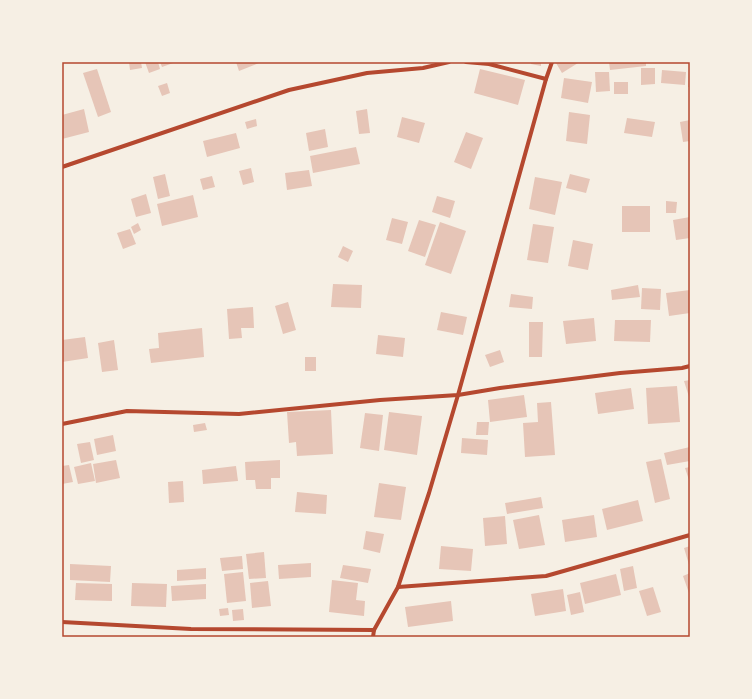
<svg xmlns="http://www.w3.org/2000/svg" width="752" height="699" viewBox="0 0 752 699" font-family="Inter,sans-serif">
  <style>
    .building { fill: #e6c5b7 }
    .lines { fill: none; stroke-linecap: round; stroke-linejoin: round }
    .minor { stroke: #b5482f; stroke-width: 4 }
    .neatline { fill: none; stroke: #b5482f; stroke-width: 1.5 }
  </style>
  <rect width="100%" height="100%" fill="#f6efe4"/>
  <g class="building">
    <path d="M129 62H141L142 68 130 70Z"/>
    <path d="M145 62H158L160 69 149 73Z"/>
    <path d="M160 62H176L162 67Z"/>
    <path d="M236 62H258L259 63 239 71Z"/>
    <path d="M531 62H541V66L531 64Z"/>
    <path d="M557 62H577L578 63 562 73 556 63Z"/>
    <path d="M609 62H646V66L610 70Z"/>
    <path d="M641 68H655V84L641 85Z"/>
    <path d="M97 69 111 112 98 117 83 73Z"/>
    <path d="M480 69 525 80 518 105 474 93Z"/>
    <path d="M662 70 686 72 685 85 661 83Z"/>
    <path d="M595 72H609L610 91 596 92Z"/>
    <path d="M689 72H690V87H688Z"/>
    <path d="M564 78 592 82 588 103 561 98Z"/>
    <rect x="614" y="82" width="14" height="12"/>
    <path d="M167 83 170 93 162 96 158 86Z"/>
    <path d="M84 109 89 132 62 139V115Z"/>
    <path d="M367 109 370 133 359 134 356 111Z"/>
    <path d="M569 112 590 115 587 144 566 141Z"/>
    <path d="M402 117 425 123 419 143 397 137Z"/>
    <path d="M627 118 655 122 652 137 624 133Z"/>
    <path d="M256 119 257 126 247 129 245 122Z"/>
    <path d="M690 120V141L683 142 680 122Z"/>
    <path d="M325 129 328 147 309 151 306 133Z"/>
    <path d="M466 132 483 138 471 169 454 162Z"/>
    <path d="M236 133 240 148 207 157 203 141Z"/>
    <path d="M356 147 360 164 313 173 310 156Z"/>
    <path d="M251 168 254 182 243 185 239 171Z"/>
    <path d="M309 170 312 186 287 190 285 173Z"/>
    <path d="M165 174 170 196 158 199 153 177Z"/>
    <path d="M570 174 590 179 586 193 566 188Z"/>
    <path d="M212 176 215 187 203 190 200 179Z"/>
    <path d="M535 177 562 182 555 215 529 209Z"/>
    <path d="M146 194 151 213 136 217 131 199Z"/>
    <path d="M193 195 198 217 162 226 157 204Z"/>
    <path d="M437 196 455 201 450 218 432 212Z"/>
    <path d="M666 201 677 202 676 213H666Z"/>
    <rect x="622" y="206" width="28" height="26"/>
    <path d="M690 217V238L676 240 673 220Z"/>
    <path d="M392 218 408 222 402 244 386 240Z"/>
    <path d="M419 220 436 225 425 257 408 251Z"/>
    <path d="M440 222 466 231 451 274 425 265Z"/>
    <path d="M138 223 141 230 134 234 131 227Z"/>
    <path d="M533 224 554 227 548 263 527 260Z"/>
    <path d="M130 229 136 244 123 249 117 233Z"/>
    <path d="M573 240 593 244 588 270 568 266Z"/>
    <path d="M343 246 353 251 348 262 338 257Z"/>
    <path d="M333 284 362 285 361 308 331 307Z"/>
    <path d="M638 285 640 297 612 300 611 290Z"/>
    <path d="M642 288 661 289 660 310 641 309Z"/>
    <path d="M690 290V313L669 316 666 293Z"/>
    <path d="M511 294 533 297 532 309 509 307Z"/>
    <path d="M288 302 296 330 283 334 275 306Z"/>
    <path d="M253 307 254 328H241L242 338 229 339 227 309Z"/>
    <path d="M441 312 467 317 463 335 437 330Z"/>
    <path d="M594 318 596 341 566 344 563 321Z"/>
    <path d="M615 320H651L650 342 614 341Z"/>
    <path d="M529 322H543L542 357H529Z"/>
    <path d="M202 328 204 357 151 363 149 349 159 348 158 333Z"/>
    <path d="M378 335 405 338 403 357 376 354Z"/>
    <path d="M85 337 88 358 62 362V340Z"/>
    <path d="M114 340 118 370 102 372 98 343Z"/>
    <path d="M500 350 504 362 490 367 485 355Z"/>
    <rect x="305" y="357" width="11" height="14"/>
    <path d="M690 380V400L684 381Z"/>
    <path d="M677 386 680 422 648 424 646 388Z"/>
    <path d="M631 388 634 409 598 414 595 393Z"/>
    <path d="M524 395 527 417 490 422 488 400Z"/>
    <path d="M551 402 555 455 525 457 523 423 538 422 537 403Z"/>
    <path d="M331 410 333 454 297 456 296 442 289 443 287 412Z"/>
    <path d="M389 412 422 416 417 455 384 450Z"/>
    <path d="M365 413 383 415 379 451 360 448Z"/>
    <path d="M477 422H489L488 435H476Z"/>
    <path d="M205 423 207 430 194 432 193 425Z"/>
    <path d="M113 435 116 451 97 455 94 439Z"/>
    <path d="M462 438 488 440 487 455 461 453Z"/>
    <path d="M90 442 94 460 81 463 77 444Z"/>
    <path d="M690 447V461L667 465 664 453Z"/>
    <path d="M661 459 670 499 655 503 646 462Z"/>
    <path d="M116 460 120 478 96 483 93 464Z"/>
    <path d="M280 460V478H271V489H256L255 480H246L245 462Z"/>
    <path d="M91 463 95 481 78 484 74 467Z"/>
    <path d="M69 465 73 482 62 484V466Z"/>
    <path d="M236 466 238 481 203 484 202 470Z"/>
    <path d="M690 467V483L685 468Z"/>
    <path d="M183 481 184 502 169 503 168 482Z"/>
    <path d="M379 483 406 487 401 520 374 517Z"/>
    <path d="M297 492 327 495 326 514 295 512Z"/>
    <path d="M541 497 543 508 507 514 505 503Z"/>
    <path d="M638 500 643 521 607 530 602 509Z"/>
    <path d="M539 515 545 545 519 549 513 520Z"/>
    <path d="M594 515 597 537 565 542 562 520Z"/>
    <path d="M505 516 507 544 485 546 483 518Z"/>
    <path d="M366 531 384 534 380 553 363 549Z"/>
    <path d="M441 546 473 549 471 571 439 569Z"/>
    <path d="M690 546V568L684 548Z"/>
    <path d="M264 552 266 578 249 579 246 554Z"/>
    <path d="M242 556 243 569 222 571 220 558Z"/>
    <path d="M311 563V577L279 579 278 565Z"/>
    <path d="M70 564 111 566 110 582 70 580Z"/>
    <path d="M343 565 371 569 368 583 340 578Z"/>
    <path d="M633 566 637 588 624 591 620 569Z"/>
    <path d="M206 568V579L177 581V570Z"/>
    <path d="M243 572 246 601 227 603 224 574Z"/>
    <path d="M690 573V596L683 576Z"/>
    <path d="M616 574 621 595 585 604 580 583Z"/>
    <path d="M332 580 358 583 356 600 365 601 364 616 329 612Z"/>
    <path d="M268 581 271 606 252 608 250 583Z"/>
    <path d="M76 583 112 584V601L75 600Z"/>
    <path d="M132 583 167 584 166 607 131 606Z"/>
    <path d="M206 584V599L172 601 171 586Z"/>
    <path d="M653 587 661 612 647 616 639 591Z"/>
    <path d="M563 589 566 611 535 616 531 594Z"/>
    <path d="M580 592 584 612 571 615 567 595Z"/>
    <path d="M451 601 453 621 408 627 405 607Z"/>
    <path d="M228 608 229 615 220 616 219 609Z"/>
    <path d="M243 609 244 620 233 621 232 610Z"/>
  </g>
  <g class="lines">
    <g class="minor">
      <path d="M466 62 489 64 546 79"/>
      <path d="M62 167 289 90 367 73 423 68 449 62"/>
      <path d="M62 424 127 411 239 414 380 400 458 395 500 388 620 373 682 368 690 366"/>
      <path d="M398 587 546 576 690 535"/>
      <path d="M62 622 191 629 374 630"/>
      <path d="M373 637 374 630 398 587 429 493 458 395 546 79 552 62"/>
    </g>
  </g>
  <rect width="752" height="699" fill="none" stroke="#f6efe4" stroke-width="126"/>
  <rect x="63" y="63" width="626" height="573" class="neatline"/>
</svg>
